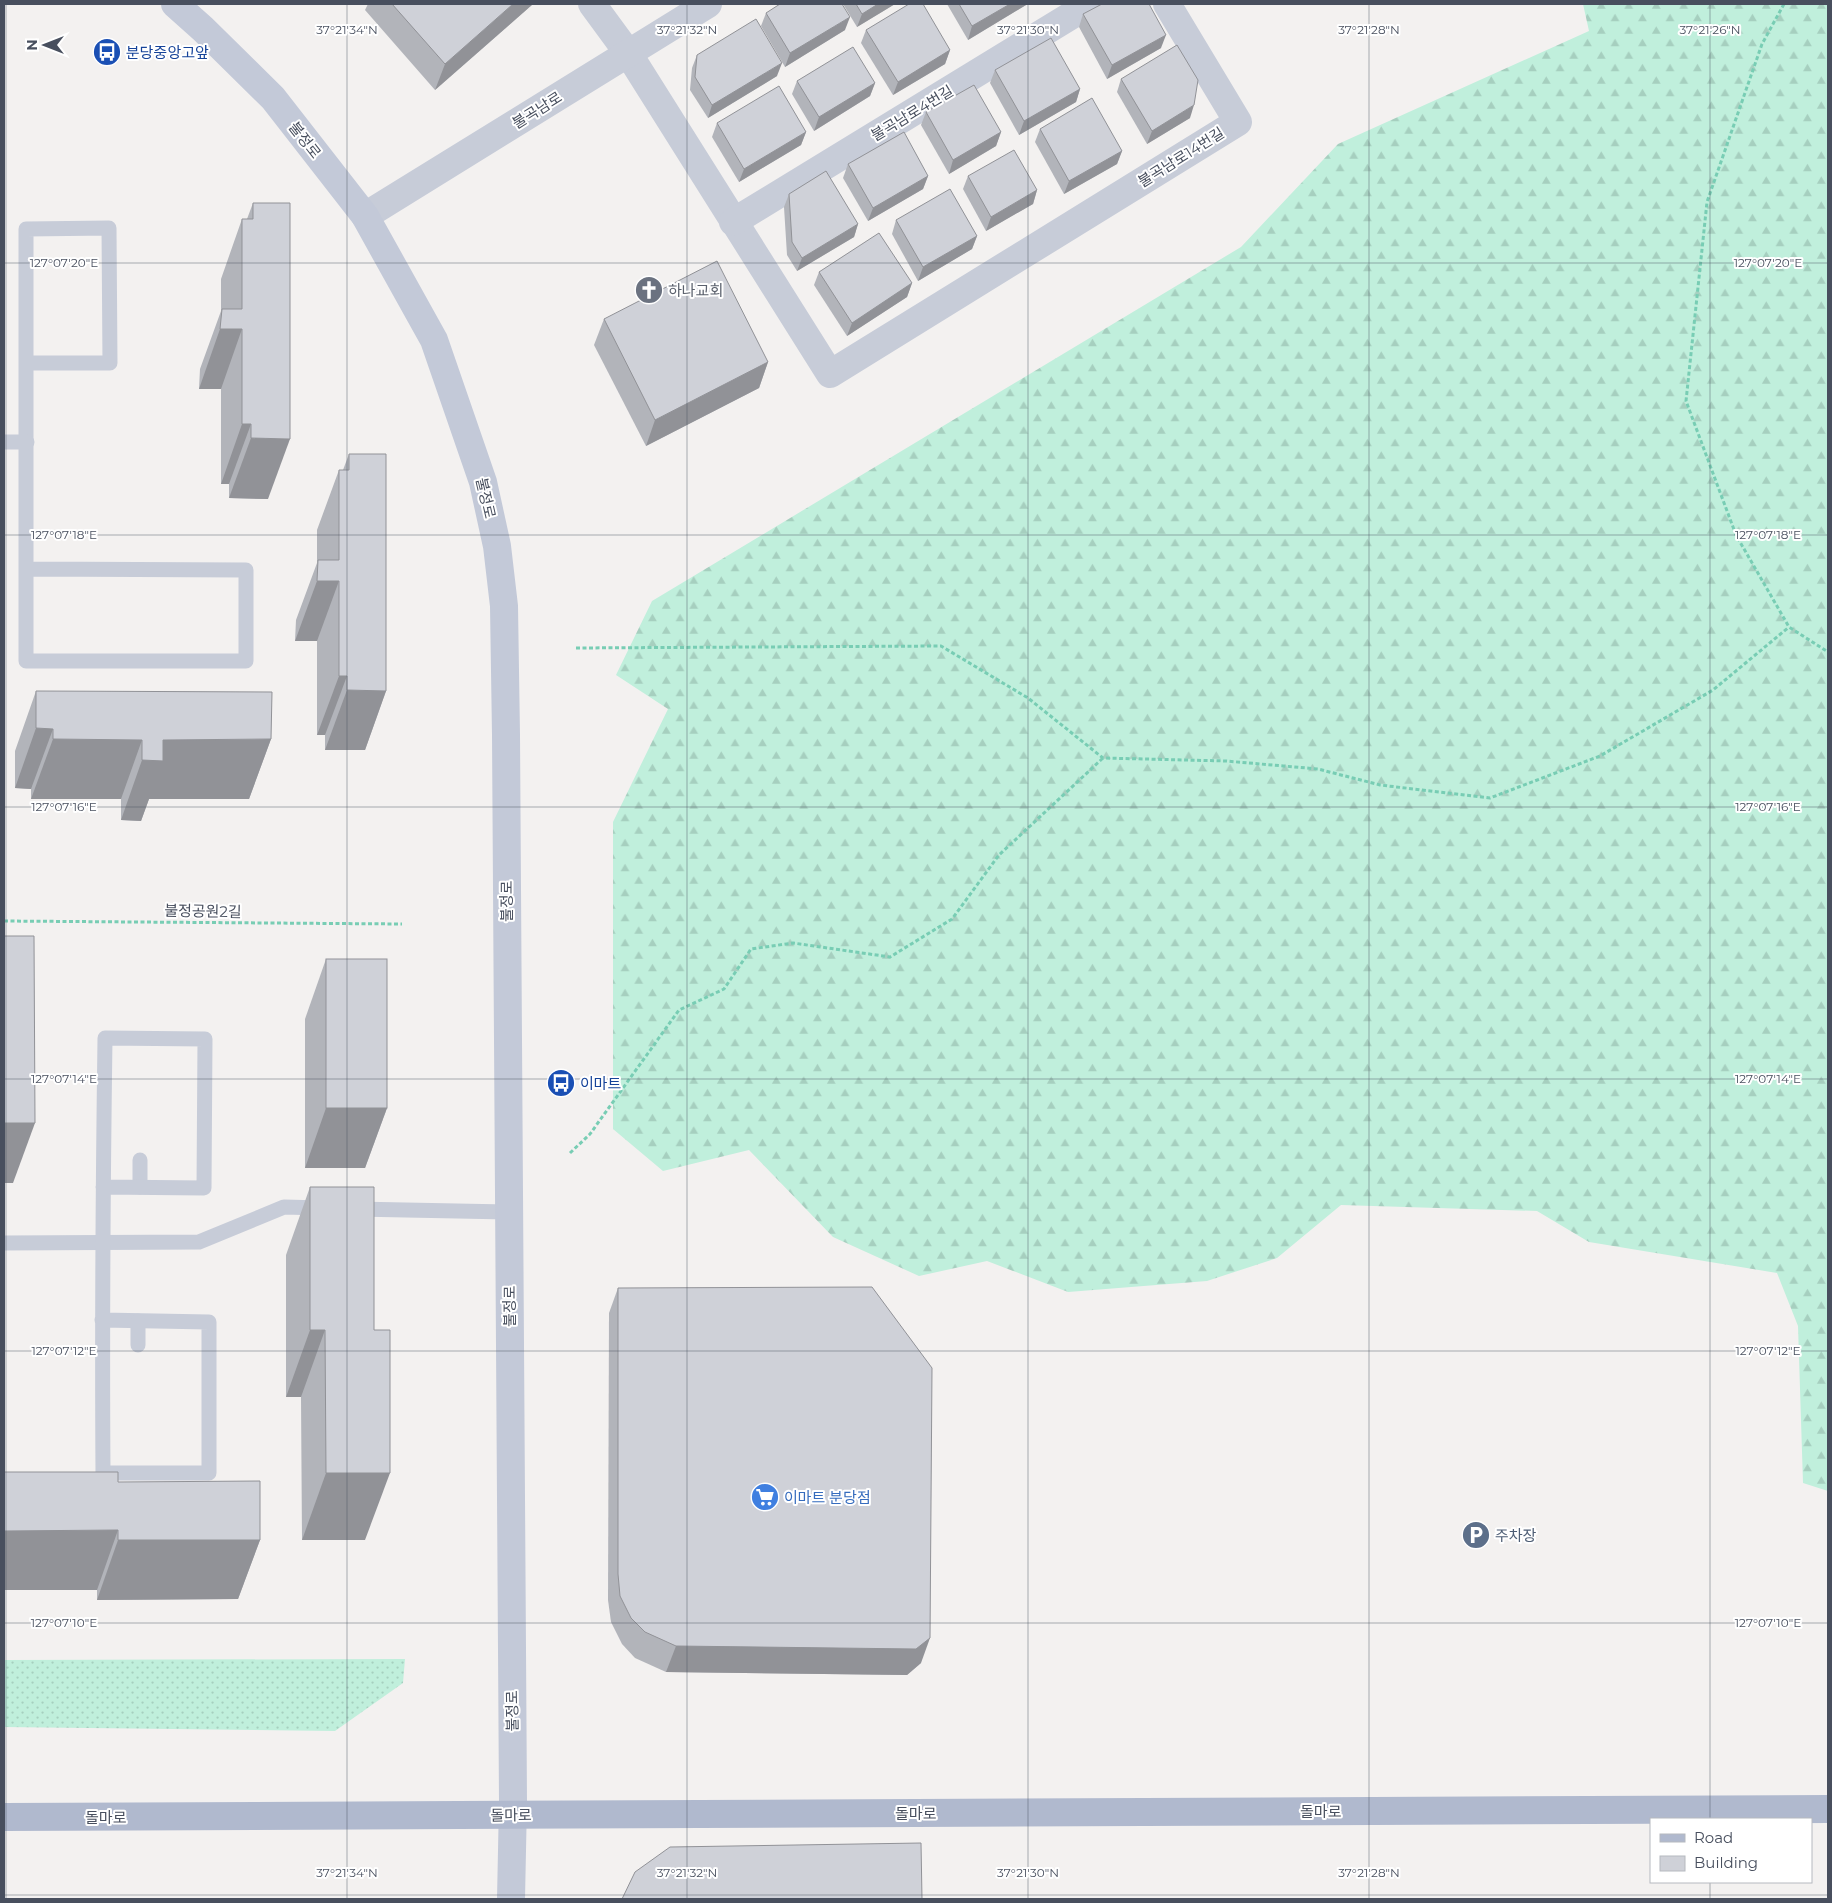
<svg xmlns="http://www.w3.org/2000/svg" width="1832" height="1903" viewBox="0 0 1832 1903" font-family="Montserrat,'Noto Sans KR',sans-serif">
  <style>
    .grass { fill: url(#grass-dots) }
    .forest { fill: url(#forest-firs) }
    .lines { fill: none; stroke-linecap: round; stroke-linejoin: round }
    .path { stroke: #78cdb4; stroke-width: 3; stroke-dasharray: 4 2.5; stroke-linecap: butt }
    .service { stroke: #c7ccd8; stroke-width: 15 }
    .minor { stroke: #c7ccd8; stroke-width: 28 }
    .secondary { stroke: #c3c9d8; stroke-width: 28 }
    .primary { stroke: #b0b9ce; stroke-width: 28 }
    .wall { fill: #b2b4ba }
    .shaded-wall { fill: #919297 }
    .building { fill: #cfd1d8; stroke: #919297 }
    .ticks { fill: none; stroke: #484f5e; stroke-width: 1; stroke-opacity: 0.45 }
    .labels { text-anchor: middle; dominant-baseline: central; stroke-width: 4; stroke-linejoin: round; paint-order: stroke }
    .transit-label { font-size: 15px; fill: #164399; stroke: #fff; text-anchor: start }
    .street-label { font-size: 15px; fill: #484f5e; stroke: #fff }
    .worship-label { font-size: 15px; fill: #5b616d; stroke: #fff; text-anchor: start }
    .shop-label { font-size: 15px; fill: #366cbe; stroke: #fff; text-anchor: start }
    .service-label { font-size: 15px; fill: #4e5e75; stroke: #fff; text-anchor: start }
    .ticks-label { font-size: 12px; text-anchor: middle; fill: #484f5e; stroke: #fff; stroke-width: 4; stroke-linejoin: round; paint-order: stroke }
  </style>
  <defs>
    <pattern id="grass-dots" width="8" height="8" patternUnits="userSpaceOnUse" patternTransform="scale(1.25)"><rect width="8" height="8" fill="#c0efdc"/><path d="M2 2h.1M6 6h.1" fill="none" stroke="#a6cfbf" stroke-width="1.8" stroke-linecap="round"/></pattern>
    <pattern id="forest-firs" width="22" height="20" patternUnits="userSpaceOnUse" patternTransform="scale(1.25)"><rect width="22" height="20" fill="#c0efdc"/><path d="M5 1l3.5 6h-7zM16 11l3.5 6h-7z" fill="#a6cfbf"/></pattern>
  </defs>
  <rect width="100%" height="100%" fill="#f3f1f0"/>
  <path class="grass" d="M405 1659 403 1683 335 1731 4 1727V1660Z"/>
  <path class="forest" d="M1583 4H1828V1491L1803 1483 1798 1326 1777 1273 1589 1242 1537 1211 1341 1205 1277 1258 1207 1281 1068 1292 987 1261 919 1276 833 1237 749 1150 663 1171 613 1129V822L668 709 616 675 652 601 1241 247 1338 144 1589 31Z"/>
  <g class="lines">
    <g class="path">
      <path d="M1784 4 1762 44 1707 202 1686 401 1736 535 1789 627 1828 652"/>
      <path d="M576 648 941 646 1028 698 1103 758 1226 761 1318 769 1380 785 1490 798 1600 756 1713 690 1789 627"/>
      <path d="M4 921 402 924"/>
      <path d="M570 1153 590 1134 679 1010 724 989 751 949 793 943 890 957 952 919 999 855 1103 758"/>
    </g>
    <g class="service">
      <path d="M27 363H110L109 228 26 229V661H246V570L27 569"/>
      <path d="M4 442H27"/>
      <path d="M140 1187V1160"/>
      <path d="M355 1209 508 1212"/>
      <path d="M4 1243 199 1242 284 1207 322 1208"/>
      <path d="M102 1320 209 1322V1473H103C102 1328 103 1183 105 1038L205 1039 204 1188 103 1187"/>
      <path d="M138 1321V1345"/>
    </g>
    <g class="minor">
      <path d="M592 4 628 53 830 374 1238 122 1167 4"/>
      <path d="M365 216 708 4"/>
      <path d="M733 222 1090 4"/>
    </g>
    <path class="secondary" d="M175 4 203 29 273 98 365 216 434 340 483 482 497 546 504 606 506 735 513 1802 511 1899"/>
    <path class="primary" d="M4 1817 1828 1809"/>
  </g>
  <g class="wall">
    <path d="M368 4H533L435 90 365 10Z"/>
    <path d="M843 4H895L857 27Z"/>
    <path d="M947 4H1026V5L968 40Z"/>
    <path d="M766 13 845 30 785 67 761 26Z"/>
    <path d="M1083 14 1161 48 1107 79 1079 27Z"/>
    <path d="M866 30 950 50 945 64 893 95 861 43Z"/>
    <path d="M697 55 777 76 708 118 690 90 692 68Z"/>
    <path d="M995 70 1080 89 1076 102 1019 135 990 83Z"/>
    <path d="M1121 79 1190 118 1147 144 1117 92Z"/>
    <path d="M797 81 875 83 870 96 814 131 792 94Z"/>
    <path d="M926 112 1001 132 996 146 949 174 921 125Z"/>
    <path d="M717 123 806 132 801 145 739 182 712 137Z"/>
    <path d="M1040 129 1122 151 1117 164 1064 194 1035 142Z"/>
    <path d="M848 164 928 176 923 189 868 221 843 178Z"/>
    <path d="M968 176 1037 190 1033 204 986 231 963 189Z"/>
    <path d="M789 194 858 224 854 237 797 271 787 255 784 207Z"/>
    <path d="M253 203 268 499 229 498V484H221V389H199L200 369 221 311V279L242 219H247Z"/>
    <path d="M896 220 977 236 972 249 918 281 892 234Z"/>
    <path d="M819 272 912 283 907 297 847 336 814 285Z"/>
    <path d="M604 319 768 362 759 388 646 446 594 345Z"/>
    <path d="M349 454 386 691 365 750H325V735H317V641H295L296 620 317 563V530L339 470H343Z"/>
    <path d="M36 691 271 739 249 799H149L141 821 121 820V799H31V789L15 788V751Z"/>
    <path d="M326 959 387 1108 365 1168H305V1019Z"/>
    <path d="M310 1187 365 1540H302L301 1397H286V1255Z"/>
    <path d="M618 1288 921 1663 907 1675 666 1672 635 1658 622 1644 611 1622 608 1600 609 1313Z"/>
    <path d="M4 1472 118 1482 260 1540 238 1599 97 1600V1590H4Z"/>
  </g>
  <g class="shaded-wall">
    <path d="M513 4H533L435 90 445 64Z"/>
    <path d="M878 4H895L857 27 862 14Z"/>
    <path d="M1010 4H1026V5L968 40 972 26Z"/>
    <path d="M850 17 845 30 785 67 790 53Z"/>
    <path d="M1166 35 1161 48 1107 79 1112 65Z"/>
    <path d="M950 50 945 64 893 95 898 82Z"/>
    <path d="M782 63 777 76 708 118 712 105Z"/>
    <path d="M875 83 870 96 814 131 819 117Z"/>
    <path d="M1080 89 1076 102 1019 135 1024 121Z"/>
    <path d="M1194 105 1190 118 1147 144 1152 131Z"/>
    <path d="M806 132 801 145 739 182 744 169Z"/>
    <path d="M1001 132 996 146 949 174 953 160Z"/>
    <path d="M1122 151 1117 164 1064 194 1069 181Z"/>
    <path d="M928 176 923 189 868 221 873 208Z"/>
    <path d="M1037 190 1033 204 986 231 991 217Z"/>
    <path d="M858 224 854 237 797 271 802 258Z"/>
    <path d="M977 236 972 249 918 281 923 267Z"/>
    <path d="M912 283 907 297 847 336 852 323Z"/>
    <path d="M220 329H242L221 389H199Z"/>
    <path d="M768 362 759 388 646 446 655 420Z"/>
    <path d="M242 424H251L229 484H221Z"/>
    <path d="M251 438 290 439 268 499 229 498Z"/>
    <path d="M317 581H339L317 641H295Z"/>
    <path d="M339 676H347L325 735H317Z"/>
    <path d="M347 690 386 691 365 750H325Z"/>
    <path d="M36 728 53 729 31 789 15 788Z"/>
    <path d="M53 739 142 740 121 799H31Z"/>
    <path d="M271 739 249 799H149L141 821 121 820 142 760 163 740Z"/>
    <path d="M326 1108H387L365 1168H305Z"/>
    <path d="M4 1123H35L13 1183H4Z"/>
    <path d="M310 1330H325L301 1397H286Z"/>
    <path d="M326 1473H390L365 1540H302Z"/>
    <path d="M118 1530 97 1590H4V1531Z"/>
    <path d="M118 1540H260L238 1599 97 1600Z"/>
    <path d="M930 1638 921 1663 907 1675 666 1672 676 1646Z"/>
  </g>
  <g class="building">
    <path d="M392 4H513L445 64Z"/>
    <path d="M780 4H842L850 17 790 53 766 13Z"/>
    <path d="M856 4H878L862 14Z"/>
    <path d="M909 4H923L950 50 898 82 866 30Z"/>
    <path d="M959 4H1010L972 26Z"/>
    <path d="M1102 4H1149L1166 35 1112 65 1083 14Z"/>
    <path d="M756 19 782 63 712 105 695 77 697 55Z"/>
    <path d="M1051 38 1080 89 1024 121 995 70Z"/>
    <path d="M1177 45 1198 80 1194 105 1152 131 1121 79Z"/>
    <path d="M853 47 875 83 819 117 797 81Z"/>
    <path d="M974 85 1001 132 953 160 926 112Z"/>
    <path d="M779 86 806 132 744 169 717 123Z"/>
    <path d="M1092 98 1122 151 1069 181 1040 129Z"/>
    <path d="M904 132 928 176 873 208 848 164Z"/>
    <path d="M1014 150 1037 190 991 217 968 176Z"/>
    <path d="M826 171 858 224 802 258 792 242 789 194Z"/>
    <path d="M950 189 977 236 923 267 896 220Z"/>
    <path d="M253 203H290V439L251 438V424H242V329H220L222 309H242V219H253Z"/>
    <path d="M879 233 912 283 852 323 819 272Z"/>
    <path d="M717 261 768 362 655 420 604 319Z"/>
    <path d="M349 454H386V691L347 690V676H339V581H317L318 560H339V470H349Z"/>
    <path d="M36 691 272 692 271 739 163 740V761L142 760V740L53 739V729L36 728Z"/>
    <path d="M4 936H34L35 1123H4Z"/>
    <rect x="326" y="959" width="61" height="149"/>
    <path d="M310 1187H374V1330H390V1473H326L325 1330H310Z"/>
    <path d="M872 1287 932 1368 930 1638 916 1649 676 1646 645 1632 631 1618 620 1596 618 1574V1288Z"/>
    <path d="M4 1472H118V1482L260 1481V1540H118V1530L4 1531Z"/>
    <path d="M921 1843 922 1899H622L635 1872 670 1847Z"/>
  </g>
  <path class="ticks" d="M6 4V1899M347 4V1899M687 4V1899M1028 4V1899M1369 4V1899M1710 4V1819M4 263H1828M4 535H1828M4 807H1828M4 1079H1828M4 1351H1828M4 1623H1828M1710 1882V1899M4 1895H1828"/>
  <defs>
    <symbol id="bus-disc" viewBox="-11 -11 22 22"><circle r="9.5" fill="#1a4fb4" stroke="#fff"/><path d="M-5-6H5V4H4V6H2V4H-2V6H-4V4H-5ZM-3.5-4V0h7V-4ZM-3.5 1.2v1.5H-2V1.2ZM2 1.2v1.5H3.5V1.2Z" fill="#fff"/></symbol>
    <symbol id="church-disc" viewBox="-11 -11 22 22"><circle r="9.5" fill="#6b7280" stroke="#fff"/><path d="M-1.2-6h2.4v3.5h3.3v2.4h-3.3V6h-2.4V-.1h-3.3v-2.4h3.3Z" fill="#fff"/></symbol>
    <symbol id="supermarket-disc" viewBox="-11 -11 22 22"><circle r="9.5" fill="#3f7fe0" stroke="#fff"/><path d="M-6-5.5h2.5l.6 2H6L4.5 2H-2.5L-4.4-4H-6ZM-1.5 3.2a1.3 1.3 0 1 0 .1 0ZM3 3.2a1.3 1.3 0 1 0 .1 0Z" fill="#fff"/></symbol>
    <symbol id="parking-disc" viewBox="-11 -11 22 22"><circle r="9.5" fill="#5c6f8a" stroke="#fff"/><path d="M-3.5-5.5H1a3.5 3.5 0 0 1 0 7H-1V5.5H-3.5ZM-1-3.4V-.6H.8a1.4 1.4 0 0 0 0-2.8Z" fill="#fff"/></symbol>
  </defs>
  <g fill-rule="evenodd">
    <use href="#bus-disc" x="91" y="36" width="32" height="32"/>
    <use href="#church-disc" x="633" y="274" width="32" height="32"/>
    <use href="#bus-disc" x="545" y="1067" width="32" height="32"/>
    <use href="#supermarket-disc" x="749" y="1481" width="32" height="32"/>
    <use href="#parking-disc" x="1460" y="1519" width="32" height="32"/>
  </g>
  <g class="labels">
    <g class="transit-label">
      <text x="126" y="52">분당중앙고앞</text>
      <text x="580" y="1083">이마트</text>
    </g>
    <g class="street-label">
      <text transform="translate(537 110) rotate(-32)">불곡남로</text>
      <text transform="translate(912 113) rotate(-31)">불곡남로4번길</text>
      <text transform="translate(305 140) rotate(52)">불정로</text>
      <text transform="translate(1181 157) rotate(-32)">불곡남로14번길</text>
      <text transform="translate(486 498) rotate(77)">불정로</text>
      <text transform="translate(506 901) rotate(-90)">불정로</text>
      <text transform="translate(203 911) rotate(1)">불정공원2길</text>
      <text transform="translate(509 1306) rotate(-90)">불정로</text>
      <text transform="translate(512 1711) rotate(-91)">불정로</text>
      <text x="1321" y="1811">돌마로</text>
      <text x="916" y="1813">돌마로</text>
      <text transform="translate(511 1815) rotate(-1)">돌마로</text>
      <text x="106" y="1817">돌마로</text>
    </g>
    <g class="worship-label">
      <text x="668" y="290">하나교회</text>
    </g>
    <g class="shop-label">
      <text x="784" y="1497">이마트 분당점</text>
    </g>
    <g class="service-label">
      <text x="1495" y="1535">주차장</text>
    </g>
  </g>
  <g class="ticks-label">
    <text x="347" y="34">37°21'34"N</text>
    <text x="687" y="34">37°21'32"N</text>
    <text x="1028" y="34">37°21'30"N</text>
    <text x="1369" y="34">37°21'28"N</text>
    <text x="1710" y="34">37°21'26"N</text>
    <text x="1768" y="267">127°07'20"E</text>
    <text x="64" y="267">127°07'20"E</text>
    <text x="1768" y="539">127°07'18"E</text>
    <text x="64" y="539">127°07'18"E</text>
    <text x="1768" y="811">127°07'16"E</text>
    <text x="64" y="811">127°07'16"E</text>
    <text x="1768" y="1083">127°07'14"E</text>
    <text x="64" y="1083">127°07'14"E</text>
    <text x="1768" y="1355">127°07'12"E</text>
    <text x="64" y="1355">127°07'12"E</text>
    <text x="1768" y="1627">127°07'10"E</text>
    <text x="64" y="1627">127°07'10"E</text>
    <text x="347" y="1877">37°21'34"N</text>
    <text x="687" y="1877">37°21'32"N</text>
    <text x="1028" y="1877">37°21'30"N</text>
    <text x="1369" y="1877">37°21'28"N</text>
  </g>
  <rect width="1832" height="1903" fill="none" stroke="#484f5e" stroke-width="10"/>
  <rect x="1650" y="1818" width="162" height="65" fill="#ffffff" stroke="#b6b9bf"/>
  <rect x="1660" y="1834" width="25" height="8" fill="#b0b9ce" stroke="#b6b9bf"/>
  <text x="1694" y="1843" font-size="15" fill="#484f5e">Road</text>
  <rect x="1660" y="1856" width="25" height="15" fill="#cfd1d8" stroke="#b6b9bf"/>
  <text x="1694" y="1868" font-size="15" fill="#484f5e">Building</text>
  <g transform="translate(45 45) rotate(270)" stroke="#ffffff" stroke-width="4" paint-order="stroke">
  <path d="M0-4L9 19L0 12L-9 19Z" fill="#484f5e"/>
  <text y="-8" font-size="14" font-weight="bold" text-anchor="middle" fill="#484f5e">N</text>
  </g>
</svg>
